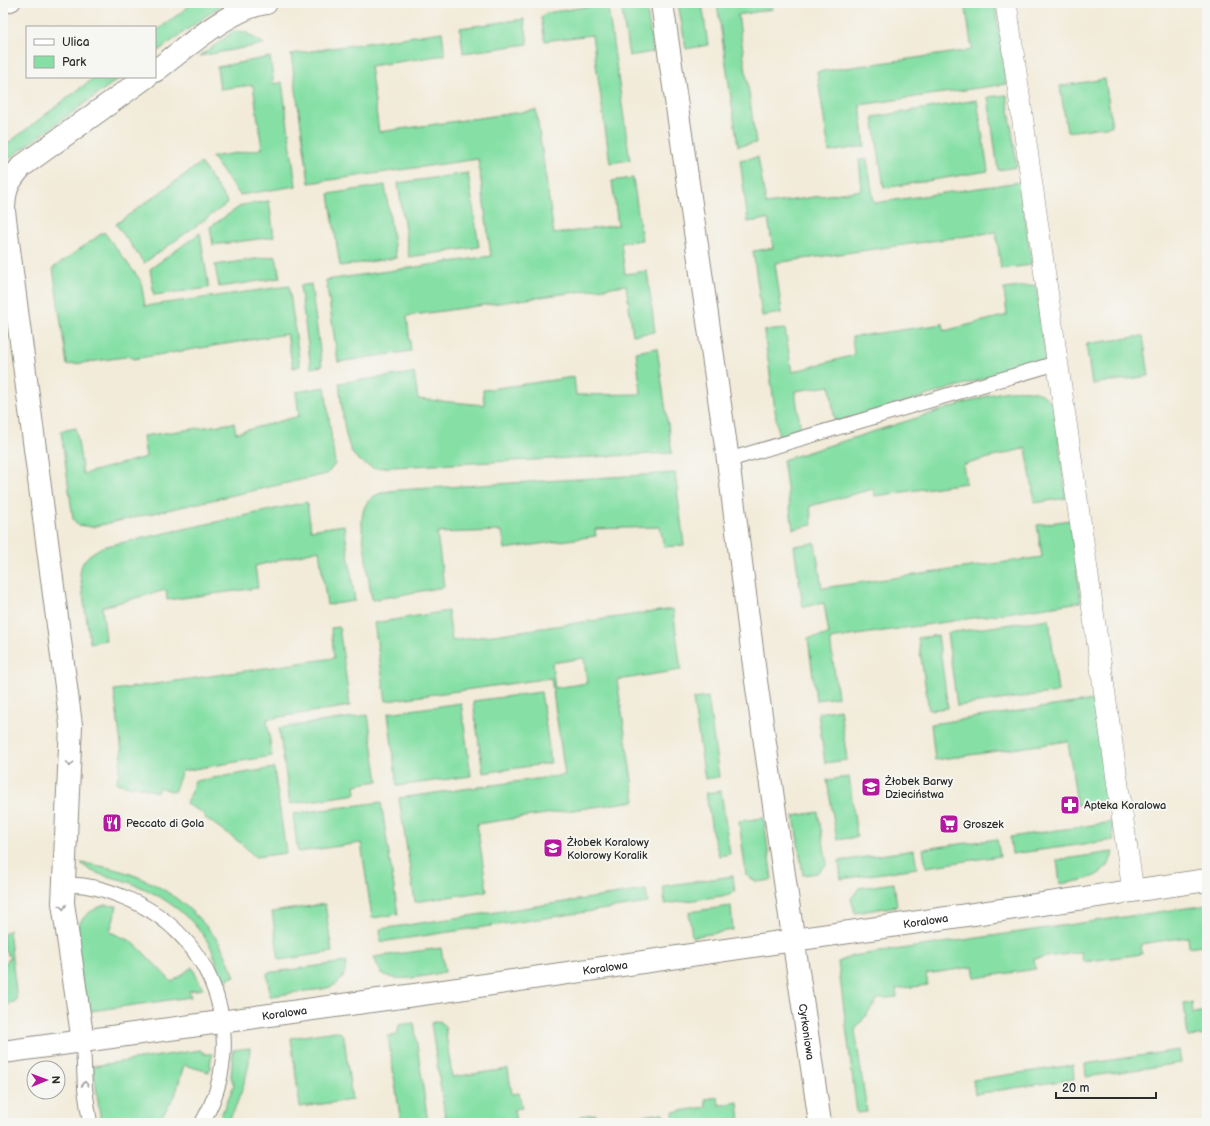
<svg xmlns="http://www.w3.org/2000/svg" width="1210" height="1126" viewBox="0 0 1210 1126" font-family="'Balsamiq Sans',sans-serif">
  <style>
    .green { fill: #86e0a6; stroke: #588668; fill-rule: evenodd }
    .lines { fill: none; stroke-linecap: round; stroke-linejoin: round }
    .service-casing { stroke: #8e8b82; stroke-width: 16 }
    .pedestrian-casing { stroke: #8e8b82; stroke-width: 22 }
    .minor-casing { stroke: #8e8b82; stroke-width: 24 }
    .service { stroke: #fff; stroke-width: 14 }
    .pedestrian { stroke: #fff; stroke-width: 21 }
    .minor { stroke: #fff; stroke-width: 22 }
    .oneway { stroke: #a0a0a0 }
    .labels { text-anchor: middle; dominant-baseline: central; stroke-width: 4; stroke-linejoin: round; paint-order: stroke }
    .poi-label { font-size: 11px; fill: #2b2b2b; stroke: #f6f6f2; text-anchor: start }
    .street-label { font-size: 11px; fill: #2b2b2b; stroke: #f6f6f2 }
  </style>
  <rect width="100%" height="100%" fill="#f6f6f2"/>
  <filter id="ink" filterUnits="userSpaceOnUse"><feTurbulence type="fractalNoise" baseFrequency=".025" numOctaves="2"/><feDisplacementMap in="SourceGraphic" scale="8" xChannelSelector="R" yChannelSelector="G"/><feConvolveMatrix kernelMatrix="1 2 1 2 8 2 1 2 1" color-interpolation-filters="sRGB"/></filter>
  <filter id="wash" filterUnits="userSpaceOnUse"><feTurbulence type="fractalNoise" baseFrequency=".012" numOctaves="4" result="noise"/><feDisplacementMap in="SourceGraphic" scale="16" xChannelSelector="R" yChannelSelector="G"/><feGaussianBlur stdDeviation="0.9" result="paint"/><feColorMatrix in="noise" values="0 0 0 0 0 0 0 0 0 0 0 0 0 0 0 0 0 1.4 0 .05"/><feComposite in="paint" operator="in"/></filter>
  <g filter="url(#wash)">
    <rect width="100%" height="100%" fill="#f2ebd9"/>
    <g class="green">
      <path d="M193 3H224L155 53V32Z"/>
      <path d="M629 3H646L653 52 629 56 622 11Z"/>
      <path d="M678 3H702L708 45 686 49Z"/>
      <path d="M717 3H772L773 9 738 15 756 143 738 146Z"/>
      <path d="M965 3H995L1006 84 860 105 865 146 829 152 817 72 972 50Z"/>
      <path d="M604 4 608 8 630 160 610 163 592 35 545 41 541 17 546 13Z"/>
      <path d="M524 19 528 44 463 53 460 28Z"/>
      <path d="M234 31 245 32 264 44 200 56Z"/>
      <path d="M442 32 445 55 370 66 379 132 536 110 554 234 618 225 612 181 633 178 642 240 621 243 625 274 647 271 655 332 633 335 626 285 407 316 411 351 338 362 326 280 491 256 478 159 309 183 291 54Z"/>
      <path d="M270 57 274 84 282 82 296 186 240 195 212 157 262 149 253 85 220 89 217 67Z"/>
      <path d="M95 77H121L3 163V147Z"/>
      <path d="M1105 79 1112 126 1067 132 1060 86Z"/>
      <path d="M1007 95 1017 167 998 170 988 97Z"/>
      <path d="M977 100 988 171 884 188 873 117Z"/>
      <path d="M758 157 766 204 862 190 859 160 867 159 874 203 1020 182 1032 265 1001 269 996 232 775 263 782 313 762 316 753 251 773 248 768 219 748 222 740 160Z"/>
      <path d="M201 163 228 203 144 263 116 224Z"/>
      <path d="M468 173 479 247 409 257 398 183Z"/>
      <path d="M385 185 396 258 340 266 329 194Z"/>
      <path d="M269 201 274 237 213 245 210 227 242 205Z"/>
      <path d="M104 232 141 281 145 306 289 286 300 366 293 368 287 334 133 359 132 356 67 365 53 268Z"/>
      <path d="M200 233 209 288 154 295 150 269Z"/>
      <path d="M276 256 280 278 219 287 215 265Z"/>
      <path d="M311 284 322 366 311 368 300 286Z"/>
      <path d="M1036 285 1046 360 835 423 830 386 795 391 801 431 779 439 764 331 785 329 792 372 854 355 852 337 943 324 944 331 1007 315 1004 289Z"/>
      <path d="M1143 336 1149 376 1092 384 1086 344Z"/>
      <path d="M657 348 672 453 373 468C366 464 358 461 353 454 343 437 342 404 339 383L414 373 418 399 484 405 483 390 574 377 576 395 641 394 636 352Z"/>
      <path d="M325 387 335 464 327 474 92 527 78 525 73 519 61 431 76 428 83 474 146 457 143 436 234 423 236 433 299 416 296 392Z"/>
      <path d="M1008 391C1028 390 1045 389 1055 408L1066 498 1035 503 1026 448 963 465 966 483 875 496 873 489 810 506 812 525 793 529 783 460 993 394Z"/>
      <path d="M675 473 684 545 664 547 660 527 595 529 596 536 505 549 502 531 437 533 444 587 372 600C369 584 367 567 365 551 360 518 356 493 398 490Z"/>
      <path d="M307 502 311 530 344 525 355 601 327 605 319 550 255 566 258 588 167 600 166 590 102 607 106 640 90 643 80 574C81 559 90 554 102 547Z"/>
      <path d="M1070 520 1081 602 830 639 838 697 816 700 808 638 829 635 824 603 803 607 794 546 815 543 822 588 1042 557 1037 525Z"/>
      <path d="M673 609 681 670 617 680 635 801 477 824 487 891 415 902 399 798 565 775 551 678 386 701 374 623 448 611 452 641ZM584 658 587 683 555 688 552 663Z"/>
      <path d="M1049 619 1058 692 957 706 947 633Z"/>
      <path d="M339 627 350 706 267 719 272 756 182 771 174 792 159 787 157 792 134 785 133 787 117 783 122 753 114 690 334 658 331 628Z"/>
      <path d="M938 635 948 708 929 710 918 638Z"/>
      <path d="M541 692 551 763 483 773 473 701Z"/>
      <path d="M708 697 719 777 705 779 693 699Z"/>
      <path d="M1094 700 1108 801 1077 805 1068 741 935 760 931 724Z"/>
      <path d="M461 703 471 776 397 786 388 713Z"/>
      <path d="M840 709 847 760 825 763 818 713Z"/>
      <path d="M368 715 378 781 355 785 356 794 290 804 279 728Z"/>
      <path d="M274 768 286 853 255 857 242 844 203 816 205 814 186 804 195 781Z"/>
      <path d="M849 777 857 837 837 840 827 780Z"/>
      <path d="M721 791 730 854 719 856 712 831 706 793Z"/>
      <path d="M381 802 398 914 372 918 361 843 298 852 293 814Z"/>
      <path d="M818 812 827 864 817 873 803 875 794 816Z"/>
      <path d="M764 818 772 880 757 882 746 875 739 821Z"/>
      <path d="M1112 822 1114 840 1012 854 1010 837Z"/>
      <path d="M997 839 1000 856 926 867 923 849Z"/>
      <path d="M914 850 917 868 841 879 839 861Z"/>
      <path d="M1113 852C1108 879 1083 880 1060 884L1057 860Z"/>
      <path d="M81 863C131 869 170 886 204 924 210 931 217 938 221 946 226 955 230 966 235 976L223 981C217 969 216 956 209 944 192 915 159 893 128 882 112 876 93 876 81 863Z"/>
      <path d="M733 876 735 892 722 896 665 904 663 886Z"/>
      <path d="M894 883 897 906 855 913 851 899 859 888Z"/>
      <path d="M646 890 648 903 381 942 380 929Z"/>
      <path d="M325 904 332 952 279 960 272 912Z"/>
      <path d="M104 905 117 906 110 932 129 940 138 947 172 982 192 967 203 989 189 991 191 997 91 1011 86 1009C84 995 81 981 79 966 74 936 71 918 104 905Z"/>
      <path d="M1207 905V944L1189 947 1188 937 1141 944 1142 954 1083 962 1081 952 1034 959 1036 969 975 978 973 967 926 974 928 985 896 989 897 997 878 999 855 1030 867 1112 857 1113 838 962 852 956Z"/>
      <path d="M731 906 733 930 692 937 689 912Z"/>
      <path d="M9 930 17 1001 10 1003 3 1011V966L10 957 3 949V935Z"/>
      <path d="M441 948 445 972C429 975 393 985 381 972 378 968 376 962 374 957Z"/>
      <path d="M346 962C346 989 325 989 304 991 293 993 281 995 270 996L267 973Z"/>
      <path d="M1192 1002 1193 1013 1207 1011V1035L1188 1037 1184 1004Z"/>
      <path d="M440 1021 445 1027 452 1077 508 1069 512 1094 519 1093 522 1108 514 1109 516 1123H446L431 1023Z"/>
      <path d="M414 1023 428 1123H401L388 1036 397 1035 399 1025Z"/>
      <path d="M335 1031 341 1033 344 1037 352 1100 300 1107 291 1038Z"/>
      <path d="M250 1048C250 1074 239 1100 228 1123H218L234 1085 231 1077 233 1050Z"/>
      <path d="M200 1050 205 1054H212L209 1072 184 1065 175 1096 157 1123H101L93 1066Z"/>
      <path d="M1179 1050 1181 1063 1086 1077 1085 1064Z"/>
      <path d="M1073 1065 1074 1079 975 1094 973 1080Z"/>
      <path d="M718 1097 719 1105 738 1102 740 1123H674L673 1112 706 1107 705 1099Z"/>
      <path d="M663 1113 664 1123H624V1119Z"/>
      <path d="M595 1114 597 1122 614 1120V1123H583L581 1116Z"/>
    </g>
  </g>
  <g filter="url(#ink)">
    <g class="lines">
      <defs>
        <g id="service">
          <path d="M3 7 13 3"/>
          <path d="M728 460 1057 363"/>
          <path d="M63 885C86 883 107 890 128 899 216 936 250 1041 202 1123"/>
          <path d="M83 1042 85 1089 90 1123"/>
        </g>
        <path id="pedestrian" d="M1006 3 1133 891"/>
        <g id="minor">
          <path id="s1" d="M662 3 728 460 756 681 820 1123"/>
          <path d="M155 71C185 49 230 8 266 3"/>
          <path d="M83 1042 63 903 71 725 4 211C4 189 8 182 22 166L146 77"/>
          <path id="s2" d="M3 1052 451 990 1207 880"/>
        </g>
      </defs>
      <use href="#service" class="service-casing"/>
      <use href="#pedestrian" class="pedestrian-casing"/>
      <use href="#minor" class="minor-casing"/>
      <use href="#service" class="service"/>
      <use href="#pedestrian" class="pedestrian"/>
      <use href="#minor" class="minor"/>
    </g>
    <defs><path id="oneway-chevron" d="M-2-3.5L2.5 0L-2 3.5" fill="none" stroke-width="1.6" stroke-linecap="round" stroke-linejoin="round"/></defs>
    <g class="oneway">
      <use href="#oneway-chevron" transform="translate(70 764) rotate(93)"/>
      <use href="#oneway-chevron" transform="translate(63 907) rotate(84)"/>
      <use href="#oneway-chevron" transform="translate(85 1084) rotate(-93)"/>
    </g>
  </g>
  <defs>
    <symbol id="school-square" viewBox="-11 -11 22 22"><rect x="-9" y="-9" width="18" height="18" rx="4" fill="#b5179e" stroke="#f6f6f2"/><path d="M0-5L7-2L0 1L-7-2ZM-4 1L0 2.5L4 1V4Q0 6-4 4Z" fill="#fff"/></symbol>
    <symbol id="pharmacy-square" viewBox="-11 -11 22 22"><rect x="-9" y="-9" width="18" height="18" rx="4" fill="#b5179e" stroke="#f6f6f2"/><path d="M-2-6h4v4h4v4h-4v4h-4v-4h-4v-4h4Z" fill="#fff"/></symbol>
    <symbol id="restaurant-square" viewBox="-11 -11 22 22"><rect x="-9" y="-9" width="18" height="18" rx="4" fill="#b5179e" stroke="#f6f6f2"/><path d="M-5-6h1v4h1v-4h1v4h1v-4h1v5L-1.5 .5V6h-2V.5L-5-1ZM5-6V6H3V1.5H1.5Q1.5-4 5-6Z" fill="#fff"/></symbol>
    <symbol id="supermarket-square" viewBox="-11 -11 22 22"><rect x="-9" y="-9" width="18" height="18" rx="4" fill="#b5179e" stroke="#f6f6f2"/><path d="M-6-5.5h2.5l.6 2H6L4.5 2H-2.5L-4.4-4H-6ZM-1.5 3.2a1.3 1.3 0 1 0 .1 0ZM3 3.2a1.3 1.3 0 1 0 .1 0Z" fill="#fff"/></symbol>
  </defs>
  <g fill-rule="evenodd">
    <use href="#school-square" x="860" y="776" width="22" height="22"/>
    <use href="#pharmacy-square" x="1059" y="794" width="22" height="22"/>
    <use href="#restaurant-square" x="101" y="812" width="22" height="22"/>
    <use href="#supermarket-square" x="938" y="813" width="22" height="22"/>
    <use href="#school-square" x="542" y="837" width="22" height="22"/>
  </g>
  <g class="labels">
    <g class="poi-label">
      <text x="885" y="781">Żłobek Barwy<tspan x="885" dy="13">Dzieciństwa</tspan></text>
      <text x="1084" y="805">Apteka Koralowa</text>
      <text x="126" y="823">Peccato di Gola</text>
      <text x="963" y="824">Groszek</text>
      <text x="567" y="842">Żłobek Koralowy<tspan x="567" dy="13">Kolorowy Koralik</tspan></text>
    </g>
    <g class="street-label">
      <text stroke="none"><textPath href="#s2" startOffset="932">Koralowa</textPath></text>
      <text stroke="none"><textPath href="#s2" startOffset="608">Koralowa</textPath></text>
      <text stroke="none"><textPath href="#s2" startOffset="284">Koralowa</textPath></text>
      <text stroke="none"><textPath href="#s1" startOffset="1039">Cyrkoniowa</textPath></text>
    </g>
  </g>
  <rect width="1210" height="1126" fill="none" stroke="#f6f6f2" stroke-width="16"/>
  <rect x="26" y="26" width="130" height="52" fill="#f6f6f2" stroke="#a5a5a2"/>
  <rect x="34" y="39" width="20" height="6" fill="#ffffff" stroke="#a5a5a2"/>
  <text x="62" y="46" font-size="12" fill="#2b2b2b">Ulica</text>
  <rect x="34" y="56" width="20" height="12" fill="#86e0a6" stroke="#a5a5a2"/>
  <text x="62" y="66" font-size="12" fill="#2b2b2b">Park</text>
  <g transform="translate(46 1080) rotate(89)"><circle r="19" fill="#f6f6f2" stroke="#a5a5a2"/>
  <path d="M0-3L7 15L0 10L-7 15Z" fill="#b5179e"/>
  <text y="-6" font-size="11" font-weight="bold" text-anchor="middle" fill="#2b2b2b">N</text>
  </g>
  <path d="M1056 1092v6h100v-6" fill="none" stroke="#2b2b2b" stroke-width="2"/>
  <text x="1062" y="1092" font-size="12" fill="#2b2b2b" stroke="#f6f6f2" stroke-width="3" paint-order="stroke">20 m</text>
</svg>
